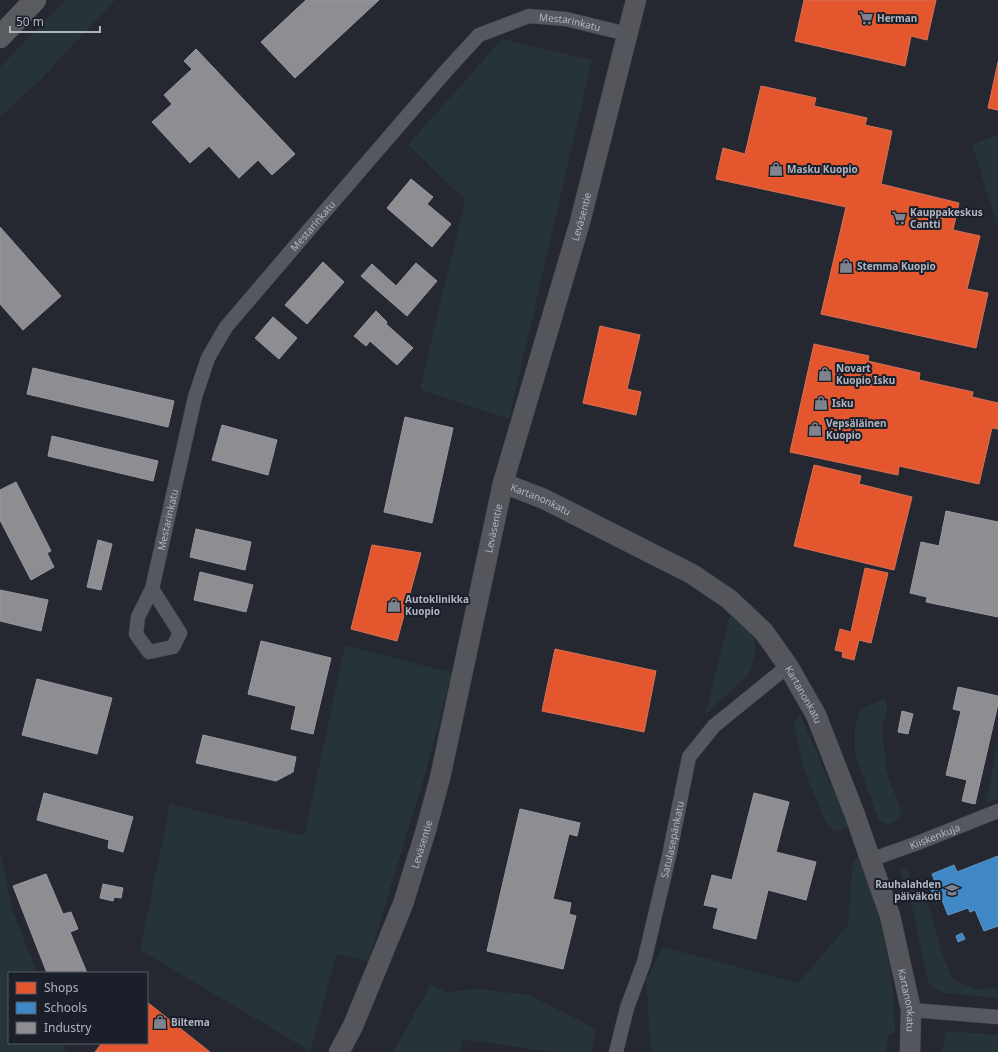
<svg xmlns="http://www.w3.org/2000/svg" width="998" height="1052" viewBox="0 0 998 1052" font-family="'Noto Sans',sans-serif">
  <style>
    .green { fill: #263337 }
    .shops { fill: #e4572e; stroke: #d4735a }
    .schools { fill: #3f88c5; stroke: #6195c4 }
    .industry { fill: #8d8d92; stroke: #9799a0 }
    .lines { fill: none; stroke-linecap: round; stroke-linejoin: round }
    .street-casing { stroke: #414349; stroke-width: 15 }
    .secondary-casing { stroke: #43454d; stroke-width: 21 }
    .highway-casing { stroke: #42444b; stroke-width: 23 }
    .street { stroke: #55585f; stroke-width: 14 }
    .secondary { stroke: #54565c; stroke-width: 20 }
    .highway { stroke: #595b5f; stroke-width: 22 }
    .labels { text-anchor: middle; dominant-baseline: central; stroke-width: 4; stroke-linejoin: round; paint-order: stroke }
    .poi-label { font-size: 10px; font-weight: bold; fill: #afb4c1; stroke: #1a1f29; text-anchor: start }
    .street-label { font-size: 10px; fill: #afb4c1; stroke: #1a1f29 }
  </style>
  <rect width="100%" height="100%" fill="#252830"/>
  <g class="green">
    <path d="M65 0H115L40 80 0 117V67Z"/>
    <path d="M502 39 592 60 509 419 420 389 465 200 408 145Z"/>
    <path d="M998 134V227L972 145Z"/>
    <path d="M730 616 754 636 756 652 748 675 705 715Z"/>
    <path d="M345 645 452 673 426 771 368 961 337 954 310 1051 140 950 170 804 304 836Z"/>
    <path d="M886 698 887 710 882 726 886 770 901 810 899 820 888 824 879 821 855 754V727L861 709Z"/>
    <path d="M800 715 849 826 835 832 827 825 804 770 794 725Z"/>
    <path d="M998 741V799L986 803Z"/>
    <path d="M0 850 12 909 37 973H9V1043H63L66 1052H0Z"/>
    <path d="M860 857 881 925 892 980 895 1032 888 1036 886 1052H651L646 980 663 947 798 983 848 925 853 860Z"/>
    <path d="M908 868 912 881 917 880 929 907 943 956 952 979 975 989 994 988 998 990V998L946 993 934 989 928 982 913 910 900 870Z"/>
    <path d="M431 984 445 992 479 989 530 995 596 1029 592 1052H554L463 1039 459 1052H393Z"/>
    <path d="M946 1031 998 1035V1052H942Z"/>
  </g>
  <g class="shops">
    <path d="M804 0H936L927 40 911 36 905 66 795 41Z"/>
    <path d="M998 62V110L988 108Z"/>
    <path d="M761 86 816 98 814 106 867 118 865 125 892 131 881 184 959 203 953 230 980 236 967 289 988 293 976 348 821 314 846 207 716 179 723 148 745 154Z"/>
    <path d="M600 326 640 335 627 389 641 392 636 415 583 403Z"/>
    <path d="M814 344 869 356 868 361 920 373 919 380 973 392 972 397 998 403V429L992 428 979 484 899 466 898 475 790 452Z"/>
    <path d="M814 465 861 476 859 484 912 497 894 570 794 546Z"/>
    <path d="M372 545 421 553 397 641 351 629Z"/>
    <path d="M865 568 888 573 871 643 859 640 854 660 842 657 843 652 835 650 840 629 851 632Z"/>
    <path d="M555 649 656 671 644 732 542 711Z"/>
    <path d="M147 1002 210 1052H95L102 1043H147Z"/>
  </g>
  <g class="schools">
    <path d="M998 856V926L984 931 975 910 970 912 968 908 948 915 942 900 936 902 931 889 937 887 932 874 954 865 957 872Z"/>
    <path d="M962 933 965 939 958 942 956 936Z"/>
  </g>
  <g class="industry">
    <path d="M306 0H379L295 78 261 42Z"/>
    <path d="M196 49 295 154 272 175 258 160 239 178 209 146 190 163 152 122 172 104 164 95 192 69 184 61Z"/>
    <path d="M411 179 433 197 427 204 451 224 432 247 387 208Z"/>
    <path d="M0 227 61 296 23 330 0 304Z"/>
    <path d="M323 262 344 282 307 324 285 305Z"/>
    <path d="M416 263 437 281 407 316 361 276 372 264 396 286Z"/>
    <path d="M376 311 387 322 386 324 413 348 397 365 370 341 366 346 354 336Z"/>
    <path d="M273 317 297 338 279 359 255 338Z"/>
    <path d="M33 368 174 401 168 427 27 394Z"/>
    <path d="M405 417 453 428 432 523 384 512Z"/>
    <path d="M222 425 277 440 268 475 212 460Z"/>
    <path d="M52 436 158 461 153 481 48 456Z"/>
    <path d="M16 482 51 551 47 553 54 567 31 580 0 520V490Z"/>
    <path d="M946 511 998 522V617L926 602 927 597 910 593 921 542 939 546Z"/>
    <path d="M196 529 251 542 245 570 190 557Z"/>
    <path d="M98 540 112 544 101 590 87 587Z"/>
    <path d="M200 572 253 585 246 612 194 600Z"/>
    <path d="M0 590 48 600 41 631 0 621Z"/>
    <path d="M261 641 331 658 313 734 291 729 296 706 248 694Z"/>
    <path d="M37 679 112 698 97 754 22 735Z"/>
    <path d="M958 687 998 696V704L975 804 962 801 967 780 946 775 961 711 953 709Z"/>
    <path d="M902 711 913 714 908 734 898 732Z"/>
    <path d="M203 735 296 757 293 772 276 781 196 763Z"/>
    <path d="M44 793 133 817 123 852 108 848 109 840 37 820Z"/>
    <path d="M754 793 789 802 776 852 816 862 806 900 768 890 756 939 713 928 718 908 704 905 712 875 732 880Z"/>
    <path d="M520 809 580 823 577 836 569 834 553 899 571 903 569 914 576 916 563 969 487 951Z"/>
    <path d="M46 874 63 914 71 912 78 929 70 932 87 973H47L13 886Z"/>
    <path d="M103 884 123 888 121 898 114 897 113 901 100 898Z"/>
  </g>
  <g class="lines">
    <defs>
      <g id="street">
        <path id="s1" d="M152 589 180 633 173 647 149 652 136 634 138 617 152 589 195 397 208 358 226 327 326 210 445 72 479 35 529 16 566 19 627 34"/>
        <path id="s2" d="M870 860 915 844 998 811"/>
        <path d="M911 1010 998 1017"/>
        <path id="s3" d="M616 1052 627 1008 644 962 669 856 689 757 714 726 788 666"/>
      </g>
      <g id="secondary">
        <path id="s4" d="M503 483 544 499 692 574 729 599 764 632 788 666 816 715 855 815 890 916 911 1010 910 1052"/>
        <path id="s5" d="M339 1052 353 1026 403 904 426 830 440 778 503 483 580 222 636 0"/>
      </g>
      <path id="highway" d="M0 37 35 0"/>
    </defs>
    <use href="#street" class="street-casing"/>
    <use href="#secondary" class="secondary-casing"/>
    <use href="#highway" class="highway-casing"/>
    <use href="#street" class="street"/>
    <use href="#secondary" class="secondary"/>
    <use href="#highway" class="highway"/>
  </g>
  <defs>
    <symbol id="supermarket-bare" viewBox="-9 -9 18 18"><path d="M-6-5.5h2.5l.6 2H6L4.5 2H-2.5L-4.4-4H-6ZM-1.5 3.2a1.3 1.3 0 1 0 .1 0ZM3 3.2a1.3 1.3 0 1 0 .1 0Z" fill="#7f838e" stroke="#1a1f29" stroke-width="2.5" paint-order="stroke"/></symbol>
    <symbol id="shop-bare" viewBox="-9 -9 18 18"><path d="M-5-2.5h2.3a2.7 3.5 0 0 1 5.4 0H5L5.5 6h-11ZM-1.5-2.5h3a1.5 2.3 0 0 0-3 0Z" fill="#7f838e" stroke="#1a1f29" stroke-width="2.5" paint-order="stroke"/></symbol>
    <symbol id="school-bare" viewBox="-9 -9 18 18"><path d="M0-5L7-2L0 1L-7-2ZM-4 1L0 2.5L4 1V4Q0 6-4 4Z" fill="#7f838e" stroke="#1a1f29" stroke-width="2.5" paint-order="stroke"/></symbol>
  </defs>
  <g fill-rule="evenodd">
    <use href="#supermarket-bare" x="856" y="8" width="20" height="20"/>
    <use href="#shop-bare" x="766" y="159" width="20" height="20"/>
    <use href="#supermarket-bare" x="889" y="208" width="20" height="20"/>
    <use href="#shop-bare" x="836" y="256" width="20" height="20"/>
    <use href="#shop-bare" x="815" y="364" width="20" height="20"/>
    <use href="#shop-bare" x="811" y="393" width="20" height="20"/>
    <use href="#shop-bare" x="805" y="419" width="20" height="20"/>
    <use href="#shop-bare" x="384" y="595" width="20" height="20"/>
    <use href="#school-bare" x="942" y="880" width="20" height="20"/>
    <use href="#shop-bare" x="150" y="1012" width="20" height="20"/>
  </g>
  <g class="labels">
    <g class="poi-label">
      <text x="877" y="18">Herman</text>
      <text x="787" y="169">Masku Kuopio</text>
      <text x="910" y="212">Kauppakeskus<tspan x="910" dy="12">Cantti</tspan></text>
      <text x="857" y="266">Stemma Kuopio</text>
      <text x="836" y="368">Novart<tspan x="836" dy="12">Kuopio Isku</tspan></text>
      <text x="832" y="403">Isku</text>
      <text x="826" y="423">Vepsäläinen<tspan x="826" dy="12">Kuopio</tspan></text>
      <text x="405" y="599">Autoklinikka<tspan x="405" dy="12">Kuopio</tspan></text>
      <text x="941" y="884" text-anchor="end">Rauhalahden<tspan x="941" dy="12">päiväkoti</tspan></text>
      <text x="171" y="1022">Biltema</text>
    </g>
    <g class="street-label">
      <text stroke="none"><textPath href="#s1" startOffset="918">Mestarinkatu</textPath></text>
      <text stroke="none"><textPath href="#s5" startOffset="872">Leväsentie</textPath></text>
      <text stroke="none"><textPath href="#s1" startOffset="570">Mestarinkatu</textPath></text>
      <text stroke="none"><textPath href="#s4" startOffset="41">Kartanonkatu</textPath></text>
      <text stroke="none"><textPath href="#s1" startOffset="234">Mestarinkatu</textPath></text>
      <text stroke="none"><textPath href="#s5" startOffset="548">Leväsentie</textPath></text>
      <text stroke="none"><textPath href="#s4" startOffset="377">Kartanonkatu</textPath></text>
      <text stroke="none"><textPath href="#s2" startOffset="69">Kiiskenkuja</textPath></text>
      <text stroke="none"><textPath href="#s3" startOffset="220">Satulasepänkatu</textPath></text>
      <text stroke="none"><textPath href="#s5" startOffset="224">Leväsentie</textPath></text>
      <text stroke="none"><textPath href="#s4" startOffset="701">Kartanonkatu</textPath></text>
    </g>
  </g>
  <rect x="8" y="972" width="140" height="72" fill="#1a1f29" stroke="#565b66"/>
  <rect x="16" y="982" width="20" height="12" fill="#e4572e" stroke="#565b66"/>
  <text x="44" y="992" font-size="12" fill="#afb4c1">Shops</text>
  <rect x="16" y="1002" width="20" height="12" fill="#3f88c5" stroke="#565b66"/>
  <text x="44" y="1012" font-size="12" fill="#afb4c1">Schools</text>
  <rect x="16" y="1022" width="20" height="12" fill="#8d8d92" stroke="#565b66"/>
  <text x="44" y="1032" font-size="12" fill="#afb4c1">Industry</text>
  <path d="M10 26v6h90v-6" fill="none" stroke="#afb4c1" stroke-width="2"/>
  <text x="16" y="26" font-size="12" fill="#afb4c1" stroke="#1a1f29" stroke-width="3" paint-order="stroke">50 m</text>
</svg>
